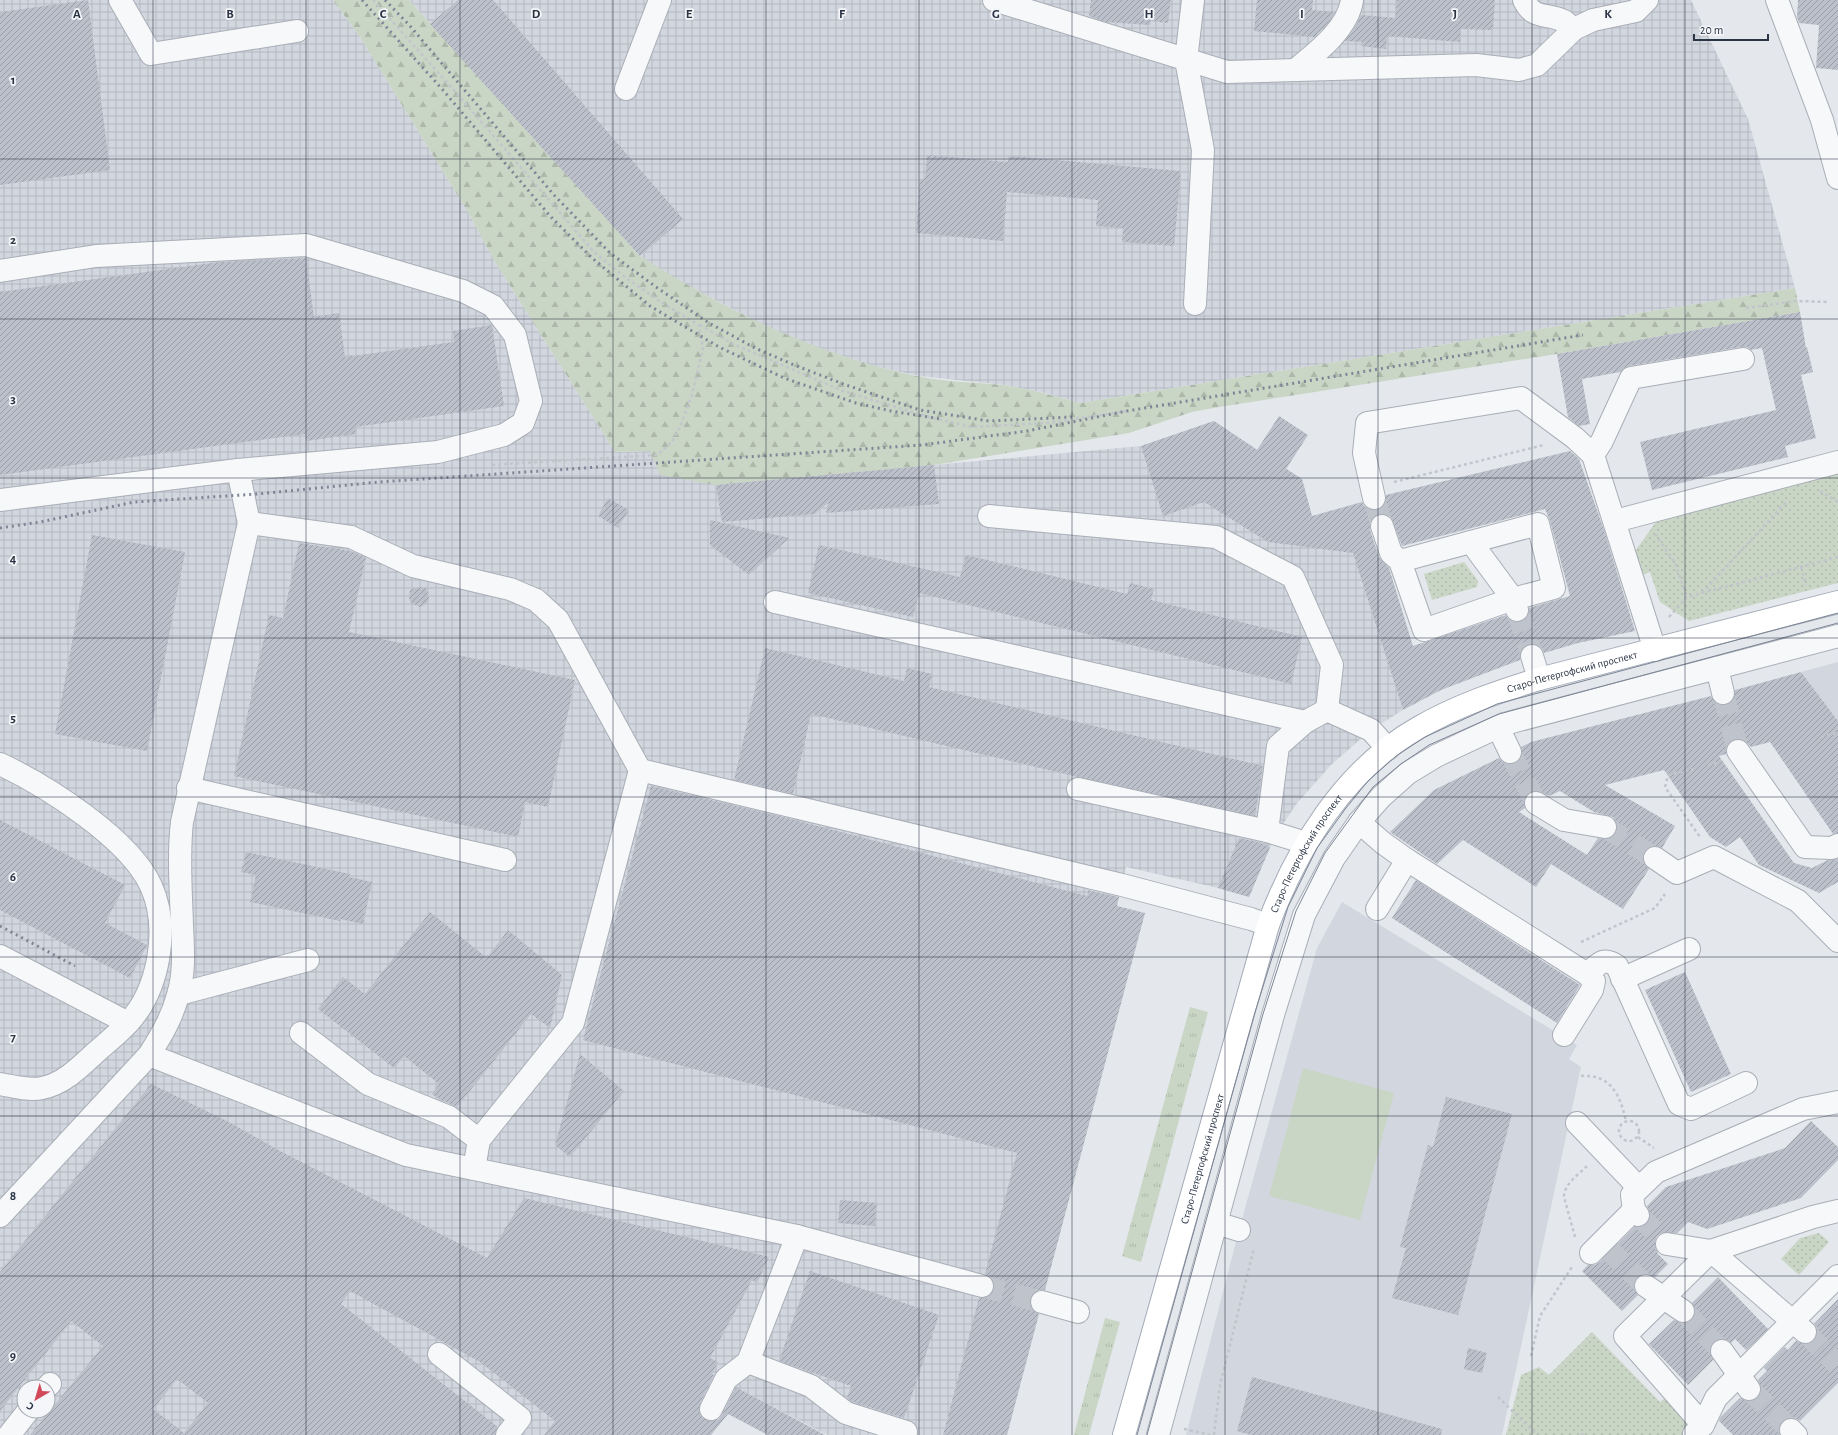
<svg xmlns="http://www.w3.org/2000/svg" width="1838" height="1435" viewBox="0 0 1838 1435" font-family="'Alegreya Sans',sans-serif">
  <style>
    .built { fill: #d2d6de }
    .industrial { fill: url(#industrial-grid); fill-rule: evenodd }
    .grass { fill: url(#grass-tufts) }
    .forest { fill: url(#forest-firs) }
    .park { fill: url(#park-dots) }
    .pitch { fill: #c9d6c5 }
    .building { fill: url(#building-hatch); fill-rule: evenodd }
    .lines { fill: none; stroke-linecap: round; stroke-linejoin: round }
    .minor-tunnel { stroke: #bfc3cb; stroke-width: 22; stroke-dasharray: 22 11; stroke-linecap: butt }
    .minor-casing { stroke: #a9aeb7; stroke-width: 24 }
    .major-casing { stroke: #a3abb8; stroke-width: 24 }
    .path { stroke: #c2c5cb; stroke-width: 2.5; stroke-dasharray: 3 3; stroke-linecap: butt }
    .minor { stroke: #f7f8fa; stroke-width: 22 }
    .major { stroke: #fff; stroke-width: 22 }
    .tram { stroke: #7d8696; stroke-width: 1 }
    .rail { stroke: #7d8696; stroke-width: 3; stroke-dasharray: 2 4; stroke-linecap: butt }
    .grid { fill: none; stroke: #2b3445; stroke-width: 1; stroke-opacity: 0.55 }
    .labels { text-anchor: middle; dominant-baseline: central; stroke-width: 3.5; stroke-linejoin: round; paint-order: stroke }
    .street-label { font-size: 11px; fill: #2b3445; stroke: #f4f6f9 }
    .grid-label { font-size: 13px; text-anchor: middle; font-weight: bold; fill: #2b3445; stroke: #f4f6f9; stroke-width: 3.5; stroke-linejoin: round; paint-order: stroke }
  </style>
  <defs>
    <pattern id="industrial-grid" width="8" height="8" patternUnits="userSpaceOnUse"><rect width="8" height="8" fill="#d2d6de"/><path d="M0 4h8M4 0v8" fill="none" stroke="#b4b8c0"/></pattern>
    <pattern id="grass-tufts" width="24" height="20" patternUnits="userSpaceOnUse"><rect width="24" height="20" fill="#c9d6c5"/><path d="M3 7l-1-3M5 7V3M7 7l1-3M15 17l-1-3M17 17v-4M19 17l1-3" fill="none" stroke="#adb8ab"/></pattern>
    <pattern id="forest-firs" width="22" height="20" patternUnits="userSpaceOnUse"><rect width="22" height="20" fill="#c9d6c5"/><path d="M5 1l3.5 6h-7zM16 11l3.5 6h-7z" fill="#adb8ab"/></pattern>
    <pattern id="park-dots" width="8" height="8" patternUnits="userSpaceOnUse"><rect width="8" height="8" fill="#c9d6c5"/><path d="M2 2h.1M6 6h.1" fill="none" stroke="#adb8ab" stroke-width="1.8" stroke-linecap="round"/></pattern>
    <pattern id="building-hatch" width="6" height="6" patternUnits="userSpaceOnUse"><rect width="6" height="6" fill="#bbc0ca"/><path d="M-1 1l2-2M0 6l6-6M5 7l2-2" fill="none" stroke="#989da6"/></pattern>
  </defs>
  <rect width="100%" height="100%" fill="#e4e7ec"/>
  <g class="built">
    <path d="M1838 662V721L1801 672Z"/>
    <path d="M1342 902 1577 1045 1569 1059 1581 1067 1502 1435H1186L1239 1230 1317 948Z"/>
  </g>
  <g class="industrial">
    <path d="M0 0H333L360 37 468 212 495 262 615 452 650 451 716 485 1141 446 1214 421 1302 479 1314 524 1343 520 1403 710 1371 730 1332 764 1298 802 1276 834 1249 897 1218 888 1126 867 1120 895 1089 887 943 1435H827L740 1389 711 1435H0ZM24 1387H48V1411H24Z"/>
    <path d="M409 0H1691L1748 119 1795 288 1080 403 1044 393 1005 385 919 376 873 366 822 349 773 330 677 280 640 256Z"/>
  </g>
  <g class="grass">
    <path d="M1190 1007 1208 1012 1141 1262 1122 1256Z"/>
    <path d="M1105 1318 1120 1322 1089 1435H1074Z"/>
  </g>
  <path class="forest" d="M333 0H409L640 256C727 311 815 354 916 376 944 382 975 382 1003 385 1029 389 1055 396 1080 403L1795 288 1800 312 1557 354 1219 407 1192 412 1129 433 934 465 716 485 660 475 650 451 615 452 495 262 468 212 360 37Z"/>
  <g class="park">
    <path d="M1838 471V583L1689 621 1660 602 1650 572 1640 576 1633 554 1658 519Z"/>
    <path d="M1464 562 1478 581 1477 587 1432 600 1424 574Z"/>
    <path d="M1819 1233 1829 1242 1799 1275 1781 1259 1800 1238Z"/>
    <path d="M1592 1332 1660 1402 1669 1395 1694 1423 1682 1435H1506L1521 1375 1539 1367 1549 1375Z"/>
  </g>
  <path class="pitch" d="M1303 1068 1394 1093 1360 1220 1269 1196Z"/>
  <g class="building">
    <path d="M88 0 110 170 0 185V12Z"/>
    <path d="M458 0H493L683 219 640 256 430 24Z"/>
    <path d="M1091 0H1171L1168 23 1151 21 1150 25 1106 22 1089 16Z"/>
    <path d="M1257 0H1313L1312 10 1335 12 1328 23 1314 37 1254 31Z"/>
    <path d="M1397 0H1495L1493 30 1461 29 1460 42 1387 36 1386 49 1361 46 1362 42 1345 41 1355 28 1361 15 1395 18Z"/>
    <path d="M1798 0H1838V70L1816 68 1819 25 1799 23 1797 17Z"/>
    <path d="M927 155 1008 162 1009 156 1181 171 1174 246 1122 242 1123 228 1096 226 1098 200 1007 192 1003 241 916 233 920 179H925Z"/>
    <path d="M306 258 314 317 339 313 345 357 454 342 453 331 492 325 504 406 355 427 356 434 306 441 305 434 0 475V292L219 262Z"/>
    <path d="M1800 312 1806 348 1807 347 1813 372 1801 375 1816 438 1785 446 1788 457 1652 490 1640 442 1776 410 1762 348 1751 350 1747 347H1741L1629 366 1624 368 1620 372 1582 379 1590 424 1579 426 1568 417 1557 354Z"/>
    <path d="M1279 416 1308 435 1286 469 1302 479 1312 516 1362 502 1365 507 1370 510H1377L1382 507 1386 502V495L1570 451 1579 459 1604 530 1635 631 1578 643 1544 653 1541 647 1535 644H1528L1523 647 1520 653V660L1441 690 1403 710 1353 553 1268 542 1204 502 1163 516 1141 446 1214 421 1257 450ZM1545 509 1550 521 1570 596 1529 608 1527 618 1521 622H1514L1509 620 1506 615 1413 646 1389 568 1379 557 1370 530V523L1373 517 1378 514H1384L1391 517 1402 546Z"/>
    <path d="M934 465 939 504 826 513 829 502 815 514 722 522 716 485Z"/>
    <path d="M608 498 629 510 618 528 598 516Z"/>
    <path d="M710 520 789 538 749 575 710 545Z"/>
    <path d="M92 535 185 552 147 751 55 734Z"/>
    <path d="M299 543 351 551 366 558 349 632 575 680 548 807 525 802 518 837 234 776 269 615 283 618Z"/>
    <path d="M819 545 960 577 966 555 1127 594 1130 583 1154 589 1151 600 1302 637 1291 684 919 593 913 617 808 593Z"/>
    <path d="M418 587 426 588 429 596 428 601 425 605 420 607 411 603 409 598 410 590Z"/>
    <path d="M765 648 904 681 907 668 932 674 929 687 1263 766 1255 816 1078 777 811 714 793 794 734 780Z"/>
    <path d="M1801 672 1838 721V833L1833 834 1770 742 1751 747 1744 740 1737 739 1731 741 1727 745 1726 754 1719 756 1794 863 1812 868 1828 860 1838 859V882L1819 893 1759 865 1740 837 1726 847 1710 837 1664 770 1605 785 1675 826 1662 848 1656 846 1650 847 1644 851 1643 857 1644 863 1649 869 1623 909 1551 864 1536 887 1463 840 1437 864 1390 832 1434 790 1499 758 1503 762 1509 764 1516 763 1520 759 1522 753 1521 747 1531 742 1711 696 1714 701 1719 705H1726L1731 702 1735 697V690ZM1536 791 1549 796 1560 791 1594 812 1613 817 1617 823V829L1615 835 1609 839 1598 838 1587 855 1519 812 1525 808 1524 802 1526 796 1530 792Z"/>
    <path d="M651 786 787 818 1087 896 1088 890 1119 897 1117 906 1145 913 1045 1290H1039L1034 1293 1030 1299V1305L1033 1310 1039 1314 1007 1435H943L979 1298H985L991 1295 994 1289V1283L991 1277 985 1274 1017 1153 583 1040Z"/>
    <path d="M0 820 125 885 105 923 147 945 130 978 0 910Z"/>
    <path d="M1239 838 1258 842 1270 847 1249 897 1218 888Z"/>
    <path d="M246 852 350 874 349 877 372 882 363 924 340 919V921L250 902 256 875 241 872Z"/>
    <path d="M1416 880 1580 985 1557 1023 1392 918Z"/>
    <path d="M430 912 487 958 508 930 562 975 550 1028 531 1014 457 1107 439 1099 432 1094 439 1084 404 1056 394 1068 318 1009 343 977 365 994Z"/>
    <path d="M1685 972 1731 1074 1691 1092 1645 990Z"/>
    <path d="M580 1054 624 1091 570 1157 555 1145Z"/>
    <path d="M151 1084 225 1120 280 1151 487 1258 524 1198 769 1257 757 1283 752 1280 710 1358 718 1362 712 1374 714 1375 700 1403 699 1410 701 1416 706 1420 711 1421 718 1420 722 1415 736 1387 825 1435H768L728 1414 711 1435H544L555 1421 480 1362 350 1291 341 1304 498 1427 495 1435H30L103 1346 71 1321 0 1411V1272ZM177 1379 208 1403 184 1433 153 1409Z"/>
    <path d="M1446 1097 1512 1114 1458 1315 1392 1298 1406 1248 1400 1247 1428 1145 1433 1147Z"/>
    <path d="M1811 1121 1838 1147V1160L1801 1198 1707 1229 1688 1222 1677 1233H1662L1657 1236 1655 1242V1248L1658 1252 1657 1253 1668 1264 1655 1277 1646 1274 1640 1275 1636 1279 1634 1286 1638 1295 1622 1311 1582 1271 1588 1265H1595L1600 1262 1635 1227H1640L1646 1224 1650 1219V1214L1647 1206 1666 1187 1785 1148Z"/>
    <path d="M840 1200 877 1203 875 1226 838 1223Z"/>
    <path d="M810 1271 939 1315 904 1418 850 1401 847 1398 851 1386 779 1361Z"/>
    <path d="M1718 1277 1768 1329 1746 1350 1735 1339 1731 1343 1727 1340 1721 1339 1715 1341 1711 1345 1710 1352 1713 1360 1688 1385 1649 1344 1674 1320 1683 1323 1689 1322 1693 1318 1695 1311 1692 1303Z"/>
    <path d="M1838 1299V1383L1800 1421 1794 1418H1788L1782 1421 1779 1427 1780 1435H1733L1719 1421 1720 1418 1740 1398 1750 1401 1757 1399 1760 1395 1761 1388 1758 1380 1767 1371 1764 1368 1785 1347 1788 1350 1796 1341 1803 1344H1809L1814 1340 1817 1334V1328L1814 1324Z"/>
    <path d="M1468 1348 1487 1353 1482 1373 1464 1369Z"/>
    <path d="M1252 1377 1442 1429 1441 1435H1251L1237 1431Z"/>
  </g>
  <g class="lines">
    <g class="minor-tunnel">
      <path d="M1374 498 1382 526"/>
      <path d="M1517 610 1532 656"/>
      <path d="M1723 693 1738 751"/>
      <path d="M1510 752 1536 803"/>
      <path d="M1605 827 1655 858"/>
      <path d="M1638 1215 1667 1244"/>
      <path d="M1606 1247 1646 1286"/>
      <path d="M982 1286 1042 1302"/>
      <path d="M1683 1311 1722 1351"/>
      <path d="M1805 1332 1838 1365"/>
      <path d="M1749 1389 1791 1430"/>
    </g>
    <defs>
      <g id="minor">
        <path d="M120 0 151 54 297 31"/>
        <path d="M994 0 1227 72 1476 65 1519 70 1537 65 1574 29 1593 20 1636 11 1647 0"/>
        <path d="M1193 0 1186 60 1203 150 1195 304"/>
        <path d="M1524 0C1534 21 1547 12 1564 21 1567 23 1571 27 1574 29"/>
        <path d="M1777 0 1822 120 1838 178"/>
        <path d="M1295 70C1316 53 1348 29 1352 0"/>
        <path d="M626 89 660 0"/>
        <path d="M0 271 96 256 306 245 463 291 493 306 515 335 531 401 523 423 504 435 438 452 238 470"/>
        <path d="M1593 455 1602 441 1631 378 1743 359"/>
        <path d="M1374 498 1364 453 1367 423 1521 398 1575 438 1593 455 1655 650"/>
        <path d="M0 500 238 470 249 523"/>
        <path d="M989 516 1216 537 1293 577 1332 665 1327 710"/>
        <path d="M1615 521 1838 462"/>
        <path d="M1382 526 1391 553 1400 561 1424 630 1513 599 1554 588 1538 524 1400 561"/>
        <path d="M1471 542 1513 599 1517 610"/>
        <path d="M775 602 1305 722 1327 710"/>
        <path d="M1532 656 1539 679"/>
        <path d="M1717 668 1723 693"/>
        <path d="M1327 710 1371 730 1388 749"/>
        <path d="M1498 727 1510 752"/>
        <path d="M1738 751 1805 847 1832 848 1838 845"/>
        <path d="M0 764C47 786 130 839 151 886 170 928 159 990 128 1023 118 1034 105 1044 94 1054 79 1068 63 1084 42 1088 28 1091 13 1086 0 1084"/>
        <path d="M188 788 505 860"/>
        <path d="M1078 789 1267 831 1306 843"/>
        <path d="M1536 803 1564 820 1605 827"/>
        <path d="M1359 822 1383 843 1407 860 1587 974 1594 981 1592 990 1564 1035"/>
        <path d="M1267 831 1278 746 1305 722"/>
        <path d="M1655 858 1677 873 1714 857 1798 901 1838 941"/>
        <path d="M1377 909 1407 860"/>
        <path d="M0 956 128 1023"/>
        <path d="M1587 974C1599 964 1603 956 1617 966L1679 1104 1691 1109 1746 1083"/>
        <path d="M1622 979 1689 949"/>
        <path d="M179 994 308 960"/>
        <path d="M301 1033 368 1084 449 1117 479 1140"/>
        <path d="M149 1055 406 1155 474 1169 479 1140 573 1023 640 770 1122 885 1251 919 1268 925"/>
        <path d="M1577 1123 1639 1188"/>
        <path d="M474 1169 797 1236 982 1286"/>
        <path d="M1638 1215 1634 1210 1632 1195 1656 1172 1803 1109 1838 1102"/>
        <path d="M0 1216 149 1055C161 1036 172 1018 178 995 185 972 183 949 182 925 181 891 178 856 182 822L249 523 351 537 413 566 510 589 536 600 558 620 640 770"/>
        <path d="M1216 1223 1239 1230"/>
        <path d="M1667 1244 1711 1251 1805 1332"/>
        <path d="M1591 1253 1634 1210"/>
        <path d="M1646 1286 1683 1311"/>
        <path d="M1042 1302 1078 1312"/>
        <path d="M1722 1351 1749 1389"/>
        <path d="M439 1354 520 1418 507 1435"/>
        <path d="M748 1362 811 1386 846 1413 906 1432"/>
        <path d="M47 1387 50 1384"/>
        <path d="M711 1409 726 1379 748 1362 797 1236"/>
        <path d="M1703 1425 1625 1336 1711 1251 1813 1217 1838 1211"/>
        <path d="M1791 1430 1796 1435"/>
        <path d="M1694 1434 1703 1425 1716 1398 1838 1276"/>
        <path d="M9 1435 28 1411"/>
        <path d="M1158 1435 1273 1015 1304 915 1334 858 1359 822 1381 797 1408 773 1436 756 1504 724 1838 636"/>
      </g>
      <g id="major">
        <path id="s1" d="M1124 1435 1268 925C1297 848 1344 770 1418 728 1456 706 1497 692 1539 679L1838 602"/>
      </g>
    </defs>
    <use href="#minor" class="minor-casing"/>
    <use href="#major" class="major-casing"/>
    <g class="path">
      <path d="M373 0 459 96 594 252 626 278 664 304 699 325 703 348 692 395 681 424 672 442 657 455 490 465"/>
      <path d="M1746 308 1797 301 1829 302"/>
      <path d="M700 325 733 344 843 391 929 417 971 427 1047 423 1127 411"/>
      <path d="M1394 482 1544 445"/>
      <path d="M1820 491 1838 502"/>
      <path d="M1655 534 1675 563 1687 597"/>
      <path d="M1801 567 1806 585"/>
      <path d="M1702 593 1787 501"/>
      <path d="M1669 617 1687 597 1838 557"/>
      <path d="M1821 737 1835 733 1838 735"/>
      <path d="M1708 765 1718 763"/>
      <path d="M1694 769 1668 775 1665 787 1700 837"/>
      <path d="M1581 942 1655 908 1665 894"/>
      <path d="M1581 1076C1611 1074 1620 1095 1626 1121"/>
      <circle cx="1629" cy="1131" r="10"/>
      <path d="M1638 1137 1654 1148"/>
      <path d="M1575 1237 1564 1197C1564 1184 1578 1175 1587 1166"/>
      <path d="M1531 1356 1540 1316 1572 1267"/>
      <path d="M1498 1397 1537 1435"/>
      <path d="M1184 1429 1211 1435"/>
      <path d="M1214 1435 1220 1385 1254 1248"/>
      <path d="M1581 1435 1585 1432"/>
    </g>
    <use href="#minor" class="minor"/>
    <use href="#major" class="major"/>
    <g class="tram">
      <path d="M1137 1435 1255 1012 1288 907 1317 848 1346 808 1368 781 1396 756 1425 737 1497 704 1838 613"/>
      <path d="M1147 1435 1263 1014 1296 911 1325 853 1373 787 1401 764 1429 745 1499 714 1838 623"/>
    </g>
    <g class="rail">
      <path d="M362 0 442 89 550 216 592 258 650 306 719 347 784 378 856 403 891 411 941 419"/>
      <path d="M385 0 410 26 554 195 610 253 656 287 709 323 755 348 794 365 846 385 920 410 989 421 1072 417"/>
      <path d="M0 528 40 522 134 502 257 494 379 482 922 445 1027 431 1127 411 1583 335"/>
      <path d="M0 926 75 966"/>
    </g>
  </g>
  <path class="grid" d="M153 0V1435M306 0V1435M460 0V1435M613 0V1435M766 0V1435M919 0V1435M1072 0V1435M1225 0V1435M1378 0V1435M1532 0V1435M1685 0V1435M0 159H1838M0 319H1838M0 478H1838M0 638H1838M0 797H1838M0 957H1838M0 1116H1838M0 1276H1838"/>
  <g class="labels">
    <g class="street-label">
      <text stroke="none"><textPath href="#s1" startOffset="947">Старо-Петергофский проспект</textPath></text>
      <text stroke="none"><textPath href="#s1" startOffset="611">Старо-Петергофский проспект</textPath></text>
      <text stroke="none"><textPath href="#s1" startOffset="287">Старо-Петергофский проспект</textPath></text>
    </g>
  </g>
  <g class="grid-label">
    <text x="77" y="18">A</text>
    <text x="230" y="18">B</text>
    <text x="383" y="18">C</text>
    <text x="536" y="18">D</text>
    <text x="689" y="18">E</text>
    <text x="842" y="18">F</text>
    <text x="996" y="18">G</text>
    <text x="1149" y="18">H</text>
    <text x="1302" y="18">I</text>
    <text x="1455" y="18">J</text>
    <text x="1608" y="18">K</text>
    <text x="13" y="84">1</text>
    <text x="13" y="244">2</text>
    <text x="13" y="403">3</text>
    <text x="13" y="563">4</text>
    <text x="13" y="722">5</text>
    <text x="13" y="881">6</text>
    <text x="13" y="1041">7</text>
    <text x="13" y="1200">8</text>
    <text x="13" y="1360">9</text>
  </g>
  <g transform="translate(36 1399) rotate(218)"><circle r="19" fill="#f4f6f9" stroke="#a4a8b1"/>
  <path d="M0-3L7 15L0 10L-7 15Z" fill="#d1495b"/>
  <text y="-6" font-size="11" font-weight="bold" text-anchor="middle" fill="#2b3445">С</text>
  </g>
  <path d="M1694 34v6h74v-6" fill="none" stroke="#2b3445" stroke-width="2"/>
  <text x="1700" y="34" font-size="12" fill="#2b3445" stroke="#f4f6f9" stroke-width="3" paint-order="stroke">20 m</text>
</svg>
